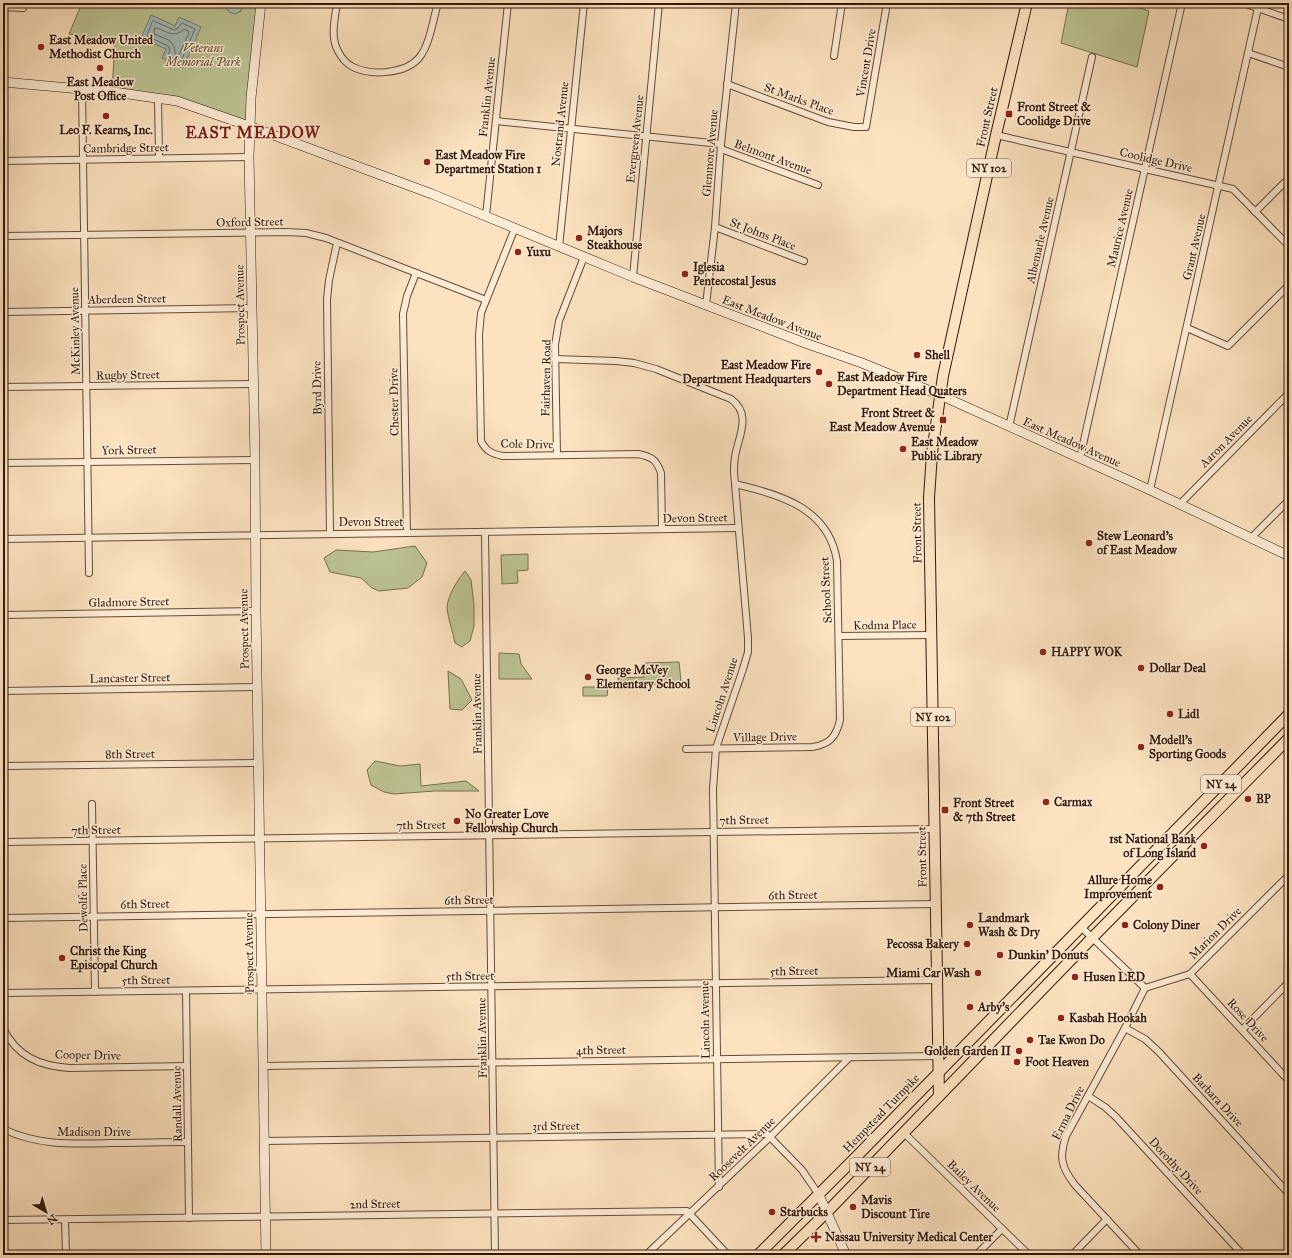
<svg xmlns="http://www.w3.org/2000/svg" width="1292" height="1258" viewBox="0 0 1292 1258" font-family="'IM FELL Great Primer',serif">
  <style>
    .green { fill: #bdc494; stroke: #786e50 }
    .water { fill: #a2bcbb; stroke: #767a75 }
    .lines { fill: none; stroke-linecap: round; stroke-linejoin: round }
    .shore { stroke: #6a6a63; stroke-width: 1 }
    .street-casing { stroke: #654a38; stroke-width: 8 }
    .secondary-casing { stroke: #33180b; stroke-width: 10 }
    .primary-casing { stroke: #33180b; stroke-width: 12 }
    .street { stroke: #fdecd5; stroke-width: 6 }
    .secondary { stroke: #fdecd5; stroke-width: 9 }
    .primary { stroke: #fce2bf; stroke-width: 10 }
    .poi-dot { fill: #8f2418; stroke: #fdecd5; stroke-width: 1.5 }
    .labels { text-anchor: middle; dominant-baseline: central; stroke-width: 3; stroke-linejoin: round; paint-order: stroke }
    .shield { fill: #fdecd5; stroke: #705848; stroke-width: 1 }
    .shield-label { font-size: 11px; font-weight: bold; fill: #33180b }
    .poi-label { font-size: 12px; font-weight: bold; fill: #33180b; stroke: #fdecd5; text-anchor: start }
    .park-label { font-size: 12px; font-style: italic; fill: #5c4c34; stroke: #fdecd5 }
    .street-label { font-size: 12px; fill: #33180b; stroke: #fdecd5 }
    .district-label { font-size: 16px; font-weight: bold; letter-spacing: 1px; fill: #7a1f14; stroke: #fdecd5 }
  </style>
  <rect width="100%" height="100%" fill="#fce2bf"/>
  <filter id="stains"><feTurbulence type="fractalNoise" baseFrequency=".005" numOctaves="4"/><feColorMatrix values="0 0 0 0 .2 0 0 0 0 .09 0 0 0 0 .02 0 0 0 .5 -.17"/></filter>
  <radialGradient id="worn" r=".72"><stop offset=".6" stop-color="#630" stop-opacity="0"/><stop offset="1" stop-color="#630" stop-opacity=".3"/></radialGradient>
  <g class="green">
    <path d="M82 3H261L249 126 177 101 112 91 115 41 69 34Z"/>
    <path d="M1069 3H1125L1149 11 1137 67 1061 43Z"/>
    <path d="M415 546 427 563 422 577 408 588 379 591 372 588 361 578 330 572 324 558 336 550 373 552Z"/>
    <path d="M528 554V570L517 571 518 583 502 584 501 555Z"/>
    <path d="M465 571 471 580 474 605V626L470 641 462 647 455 643C453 632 448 619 447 608 447 597 458 579 465 571Z"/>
    <path d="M499 653 519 654 521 664 532 679H499Z"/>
    <path d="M679 662 681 681 618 689V678L644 677 645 663Z"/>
    <path d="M448 671 461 679 472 700 462 710 450 709Z"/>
    <path d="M583 687H608L607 696H583Z"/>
    <path d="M375 761 400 766 420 764 421 786 466 781 479 791H434L394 794 384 792 371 785 367 770Z"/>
  </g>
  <g class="water">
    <path d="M227 3H241L242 6 241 11 235 14 229 12 226 8Z"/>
    <path d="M151 15 175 26 179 17 201 27 183 68 162 58 166 49 141 38Z"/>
  </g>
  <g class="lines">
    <g class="shore">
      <path d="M154 21 174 30 178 28 182 23 195 29 181 61 168 56 170 50 168 46 147 36 152 22Z"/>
      <path d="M155 28H157C167 32 175 38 184 29L188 31 189 33 179 55 175 54C175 39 165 39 154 34Z"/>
    </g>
    <defs>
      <g id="street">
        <path d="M337 3C335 18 330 37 338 51 341 57 347 64 353 67 371 76 405 74 419 58 430 45 433 19 438 3"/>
        <path d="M1243 3 1289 19"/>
        <path d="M3 7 23 8"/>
        <path d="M1248 53 1289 67"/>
        <path d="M834 56 842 3"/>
        <path d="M727 84 828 122 854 127H866L887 3"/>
        <path d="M82 89 89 573"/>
        <path d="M158 98 159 158"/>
        <path d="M496 121 721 144"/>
        <path d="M996 135 1233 189 1289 246"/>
        <path d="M721 149 818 185"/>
        <path d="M3 161 249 157"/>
        <path d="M1255 212 1289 178"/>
        <path d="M486 216 508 3"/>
        <path d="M715 227 804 261"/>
        <path d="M515 228 481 313 479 335 481 441C486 451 492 454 503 456L638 454C652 457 656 459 661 473L662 529"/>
        <path d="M3 236 286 232 306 233 326 238 486 300"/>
        <path d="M559 247 584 3"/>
        <path d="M633 277 659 3"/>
        <path d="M706 305 715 227 721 144 736 3"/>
        <path d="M3 312 252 308"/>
        <path d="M1187 328 1228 346 1289 285"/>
        <path d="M555 359 616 361 634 363 656 369 731 399C751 414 740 433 736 452 734 459 734 465 734 472L748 638V652L743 669 716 748 713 789 719 1187"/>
        <path d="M3 387 253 384"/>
        <path d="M1009 427 1092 57"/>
        <path d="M557 455 555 345 559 321 584 257"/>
        <path d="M1080 458 1182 3"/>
        <path d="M3 463 255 460"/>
        <path d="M1150 490 1258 8"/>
        <path d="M1180 504 1289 393"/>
        <path d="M485 532 495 1255"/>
        <path d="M407 533 403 314 407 296 416 273"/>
        <path d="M330 534 327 299 329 280 337 243"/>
        <path d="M1251 538 1289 500"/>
        <path d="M3 539 738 528"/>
        <path d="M3 615 256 611"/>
        <path d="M839 636 931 635"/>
        <path d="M3 691 257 687"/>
        <path d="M686 749 813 747C830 744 836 737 840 720L837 561C829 508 779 494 735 484"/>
        <path d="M3 766 258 763"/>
        <path d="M92 804 95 992"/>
        <path d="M3 842 934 829"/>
        <path d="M3 918 936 904"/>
        <path d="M1081 927 1145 988"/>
        <path d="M1190 974 1289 1081"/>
        <path d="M1145 988 1190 974 1289 875"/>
        <path d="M186 991 189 1218"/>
        <path d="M3 993 937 980"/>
        <path d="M3 1028C17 1057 40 1066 70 1068L187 1066"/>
        <path d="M1125 1028 1145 1039 1159 1052 1289 1194"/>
        <path d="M1242 1030 1289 982"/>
        <path d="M263 1066 939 1056"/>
        <path d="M1088 1096 1105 1107 1116 1117 1243 1255"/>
        <path d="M3 1129C39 1146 73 1144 111 1143 137 1143 163 1142 188 1142"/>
        <path d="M904 1133 1029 1255"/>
        <path d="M264 1141 767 1134 802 1170 819 1195"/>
        <path d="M3 1220 687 1211 728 1255"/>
        <path d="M65 1220 66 1255"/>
        <path d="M646 1255 770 1137 850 1057"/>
        <path d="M976 1255 1002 1229"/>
        <path d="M1072 1255 1107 1219"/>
        <path d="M1140 1255 1075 1185C1061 1167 1059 1157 1066 1136L1125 1028 1145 988"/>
      </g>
      <g id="secondary">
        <path d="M261 3 251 98 249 157 255 460 256 611 266 1255"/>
        <path d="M3 82 114 92 177 101 249 126 432 194 633 277 805 343 862 363 940 395 1150 490 1289 556"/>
        <path d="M819 1195 846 1255"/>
      </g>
      <g id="primary">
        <path d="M939 1096 929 498 932 453 943 376 996 135 1027 3"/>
        <path d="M758 1255 858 1155 1289 714"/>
        <path d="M783 1255 827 1212 1092 938 1289 738"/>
      </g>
    </defs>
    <use href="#street" class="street-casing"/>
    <use href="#secondary" class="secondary-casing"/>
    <use href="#primary" class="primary-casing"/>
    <use href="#street" class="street"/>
    <use href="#secondary" class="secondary"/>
    <use href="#primary" class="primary"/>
  </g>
  <g class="poi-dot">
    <circle cx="41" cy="47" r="4"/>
    <circle cx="100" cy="68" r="4"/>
    <rect x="1005" y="110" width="8" height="8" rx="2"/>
    <circle cx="106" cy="116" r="4"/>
    <circle cx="427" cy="162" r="4"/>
    <circle cx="579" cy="238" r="4"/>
    <circle cx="518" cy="252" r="4"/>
    <circle cx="685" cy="274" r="4"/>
    <circle cx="917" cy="355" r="4"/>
    <circle cx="819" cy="372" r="4"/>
    <circle cx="829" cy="384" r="4"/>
    <rect x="939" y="416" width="8" height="8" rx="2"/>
    <circle cx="903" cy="449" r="4"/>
    <circle cx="1089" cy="543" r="4"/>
    <circle cx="1043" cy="652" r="4"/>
    <circle cx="1141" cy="668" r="4"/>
    <circle cx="588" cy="677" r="4"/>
    <circle cx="1170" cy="714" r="4"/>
    <circle cx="1141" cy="747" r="4"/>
    <circle cx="1248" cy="799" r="4"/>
    <circle cx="1046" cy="802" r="4"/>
    <rect x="941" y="806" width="8" height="8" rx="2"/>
    <circle cx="457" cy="821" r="4"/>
    <circle cx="1204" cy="846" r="4"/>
    <circle cx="1160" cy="887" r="4"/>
    <circle cx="970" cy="925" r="4"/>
    <circle cx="1125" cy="925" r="4"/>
    <circle cx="967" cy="944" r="4"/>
    <circle cx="1000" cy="955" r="4"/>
    <circle cx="62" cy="958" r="4"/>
    <circle cx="978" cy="973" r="4"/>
    <circle cx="1075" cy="977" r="4"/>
    <circle cx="970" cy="1007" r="4"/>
    <circle cx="1061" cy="1018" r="4"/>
    <circle cx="1030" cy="1040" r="4"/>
    <circle cx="1019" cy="1051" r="4"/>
    <circle cx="1017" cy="1062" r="4"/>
    <circle cx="853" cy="1207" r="4"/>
    <circle cx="772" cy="1212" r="4"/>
    <path d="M814 1231h4v4h4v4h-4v4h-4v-4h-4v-4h4z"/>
  </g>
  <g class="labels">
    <g class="shield">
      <rect x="967" y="159" width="44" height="18" rx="3"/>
      <rect x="911" y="708" width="44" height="18" rx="3"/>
      <rect x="1201" y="775" width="40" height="18" rx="3"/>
      <rect x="850" y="1158" width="40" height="18" rx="3"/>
    </g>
    <g class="shield-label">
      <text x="989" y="168">NY 102</text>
      <text x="933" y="717">NY 102</text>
      <text x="1221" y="784">NY 24</text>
      <text x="870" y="1167">NY 24</text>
    </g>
    <g class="poi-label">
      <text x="49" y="40">East Meadow United<tspan x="49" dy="14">Methodist Church</tspan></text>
      <text x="100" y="82" text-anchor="middle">East Meadow<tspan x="100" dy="14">Post Office</tspan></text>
      <text x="1017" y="107">Front Street &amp;<tspan x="1017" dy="14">Coolidge Drive</tspan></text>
      <text x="106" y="130" text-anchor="middle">Leo F. Kearns, Inc.</text>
      <text x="435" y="155">East Meadow Fire<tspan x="435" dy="14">Department Station 1</tspan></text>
      <text x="587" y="231">Majors<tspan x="587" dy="14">Steakhouse</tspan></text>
      <text x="526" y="252">Yuxu</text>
      <text x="693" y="267">Iglesia<tspan x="693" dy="14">Pentecostal Jesus</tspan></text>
      <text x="925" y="355">Shell</text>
      <text x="811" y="365" text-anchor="end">East Meadow Fire<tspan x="811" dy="14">Department Headquarters</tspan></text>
      <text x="837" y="377">East Meadow Fire<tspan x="837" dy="14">Department Head Quaters</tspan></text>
      <text x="935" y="413" text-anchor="end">Front Street &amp;<tspan x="935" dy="14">East Meadow Avenue</tspan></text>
      <text x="911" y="442">East Meadow<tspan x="911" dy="14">Public Library</tspan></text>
      <text x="1097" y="536">Stew Leonard's<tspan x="1097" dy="14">of East Meadow</tspan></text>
      <text x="1051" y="652">HAPPY WOK</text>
      <text x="1149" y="668">Dollar Deal</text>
      <text x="596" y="670">George McVey<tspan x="596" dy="14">Elementary School</tspan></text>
      <text x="1178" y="714">Lidl</text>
      <text x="1149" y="740">Modell's<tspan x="1149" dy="14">Sporting Goods</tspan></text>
      <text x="1256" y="799">BP</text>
      <text x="1054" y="802">Carmax</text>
      <text x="953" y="803">Front Street<tspan x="953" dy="14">&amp; 7th Street</tspan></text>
      <text x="465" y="814">No Greater Love<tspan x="465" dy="14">Fellowship Church</tspan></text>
      <text x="1196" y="839" text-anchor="end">1st National Bank<tspan x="1196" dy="14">of Long Island</tspan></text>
      <text x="1152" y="880" text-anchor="end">Allure Home<tspan x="1152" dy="14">Improvement</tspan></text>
      <text x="978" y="918">Landmark<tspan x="978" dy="14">Wash &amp; Dry</tspan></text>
      <text x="1133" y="925">Colony Diner</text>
      <text x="959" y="944" text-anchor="end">Pecossa Bakery</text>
      <text x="70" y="951">Christ the King<tspan x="70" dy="14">Episcopal Church</tspan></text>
      <text x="1008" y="955">Dunkin' Donuts</text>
      <text x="970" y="973" text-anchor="end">Miami Car Wash</text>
      <text x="1083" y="977">Husen LED</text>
      <text x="978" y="1007">Arby's</text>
      <text x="1069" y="1018">Kasbah Hookah</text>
      <text x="1038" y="1040">Tae Kwon Do</text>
      <text x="1011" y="1051" text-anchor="end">Golden Garden II</text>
      <text x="1025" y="1062">Foot Heaven</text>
      <text x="861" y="1200">Mavis<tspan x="861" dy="14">Discount Tire</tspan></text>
      <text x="780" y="1212">Starbucks</text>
      <text x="825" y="1237">Nassau University Medical Center</text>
    </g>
    <g class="park-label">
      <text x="203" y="48">Veterans<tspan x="203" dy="14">Memorial Park</tspan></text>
    </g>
    <g class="street-label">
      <text transform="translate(866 63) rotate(-80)">Vincent Drive</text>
      <text transform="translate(487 97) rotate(-84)">Franklin Avenue</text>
      <text transform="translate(799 99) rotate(20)">St Marks Place</text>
      <text transform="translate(987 117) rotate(-77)">Front Street</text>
      <text transform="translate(560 124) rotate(-84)">Nostrand Avenue</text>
      <text transform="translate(635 139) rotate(-84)">Evergreen Avenue</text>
      <text transform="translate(126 148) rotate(-1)">Cambridge Street</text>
      <text transform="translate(710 153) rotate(-85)">Glenmore Avenue</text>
      <text transform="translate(773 157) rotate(20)">Belmont Avenue</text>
      <text transform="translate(1156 160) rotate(13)">Coolidge Drive</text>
      <text transform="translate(250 222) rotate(-1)">Oxford Street</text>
      <text transform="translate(1120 228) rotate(-77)">Maurice Avenue</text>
      <text transform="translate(763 234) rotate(21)">St Johns Place</text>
      <text transform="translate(1040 240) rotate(-77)">Albemarle Avenue</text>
      <text transform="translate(1194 247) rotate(-77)">Grant Avenue</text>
      <text transform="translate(127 299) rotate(-1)">Aberdeen Street</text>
      <text transform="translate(240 305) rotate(-91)">Prospect Avenue</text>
      <text transform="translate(772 318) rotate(21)">East Meadow Avenue</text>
      <text transform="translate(75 331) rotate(-91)">McKinley Avenue</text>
      <text transform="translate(128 375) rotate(-1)">Rugby Street</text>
      <text transform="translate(546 378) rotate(-89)">Fairhaven Road</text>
      <text transform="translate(317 388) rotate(-91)">Byrd Drive</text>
      <text transform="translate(394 402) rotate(-91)">Chester Drive</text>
      <text transform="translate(1226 441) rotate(-45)">Aaron Avenue</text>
      <text transform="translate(1072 442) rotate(24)">East Meadow Avenue</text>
      <text transform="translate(527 444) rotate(1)">Cole Drive</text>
      <text transform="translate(129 450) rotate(-1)">York Street</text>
      <text transform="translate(695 518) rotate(-1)">Devon Street</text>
      <text x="371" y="522">Devon Street</text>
      <text transform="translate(917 533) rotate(-91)">Front Street</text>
      <text transform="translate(826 590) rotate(-93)">School Street</text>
      <text transform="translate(129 602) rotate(-1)">Gladmore Street</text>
      <text transform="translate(885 625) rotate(-1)">Kodma Place</text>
      <text transform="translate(244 629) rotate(-91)">Prospect Avenue</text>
      <text transform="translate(130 678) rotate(-1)">Lancaster Street</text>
      <text transform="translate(722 695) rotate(-72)">Lincoln Avenue</text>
      <text transform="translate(477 714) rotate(-91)">Franklin Avenue</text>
      <text transform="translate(765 737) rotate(-1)">Village Drive</text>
      <text transform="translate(130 754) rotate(-1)">8th Street</text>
      <text transform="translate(744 820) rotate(-1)">7th Street</text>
      <text transform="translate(421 825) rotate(-1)">7th Street</text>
      <text transform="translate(96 830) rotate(-1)">7th Street</text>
      <text transform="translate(922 857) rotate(-91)">Front Street</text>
      <text transform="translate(793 895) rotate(-1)">6th Street</text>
      <text transform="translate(83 898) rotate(-91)">Dewolfe Place</text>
      <text transform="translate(469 900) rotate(-1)">6th Street</text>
      <text transform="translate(145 904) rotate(-1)">6th Street</text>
      <text transform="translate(1215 933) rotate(-45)">Marion Drive</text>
      <text transform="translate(249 953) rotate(-91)">Prospect Avenue</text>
      <text transform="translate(794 971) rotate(-1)">5th Street</text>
      <text transform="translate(470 976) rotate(-1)">5th Street</text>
      <text transform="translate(146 980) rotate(-1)">5th Street</text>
      <text transform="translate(705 1020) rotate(-91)">Lincoln Avenue</text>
      <text transform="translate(1248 1020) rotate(47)">Rose Drive</text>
      <text transform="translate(482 1038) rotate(-91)">Franklin Avenue</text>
      <text transform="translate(601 1050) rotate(-1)">4th Street</text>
      <text transform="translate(88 1055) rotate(1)">Cooper Drive</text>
      <text transform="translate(1218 1100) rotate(47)">Barbara Drive</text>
      <text transform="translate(177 1104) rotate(-91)">Randall Avenue</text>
      <text transform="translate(881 1113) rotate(-46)">Hempstead Turnpike</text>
      <text transform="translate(1068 1113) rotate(-64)">Erma Drive</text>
      <text transform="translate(556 1126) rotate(-1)">3rd Street</text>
      <text x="94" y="1132">Madison Drive</text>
      <text transform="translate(742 1149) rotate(-44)">Roosevelt Avenue</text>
      <text transform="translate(1176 1166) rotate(47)">Dorothy Drive</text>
      <text transform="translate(974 1186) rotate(44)">Bailey Avenue</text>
      <text transform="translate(375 1204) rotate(-1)">2nd Street</text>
    </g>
    <g class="district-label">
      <text x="253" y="132">EAST MEADOW</text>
    </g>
  </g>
  <rect width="1292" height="1258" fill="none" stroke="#fce2bf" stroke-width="16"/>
  <rect x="4" y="4" width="1284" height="1250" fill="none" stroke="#33180b" stroke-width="2"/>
  <rect x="8" y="8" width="1276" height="1242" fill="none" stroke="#33180b"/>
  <g transform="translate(46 1212) rotate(142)" stroke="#fdecd5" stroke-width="3" paint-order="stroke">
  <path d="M0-3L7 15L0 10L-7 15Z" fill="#33180b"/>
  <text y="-6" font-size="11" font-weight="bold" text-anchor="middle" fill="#33180b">N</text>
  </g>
  <rect width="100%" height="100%" filter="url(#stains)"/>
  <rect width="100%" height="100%" fill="url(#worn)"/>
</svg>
